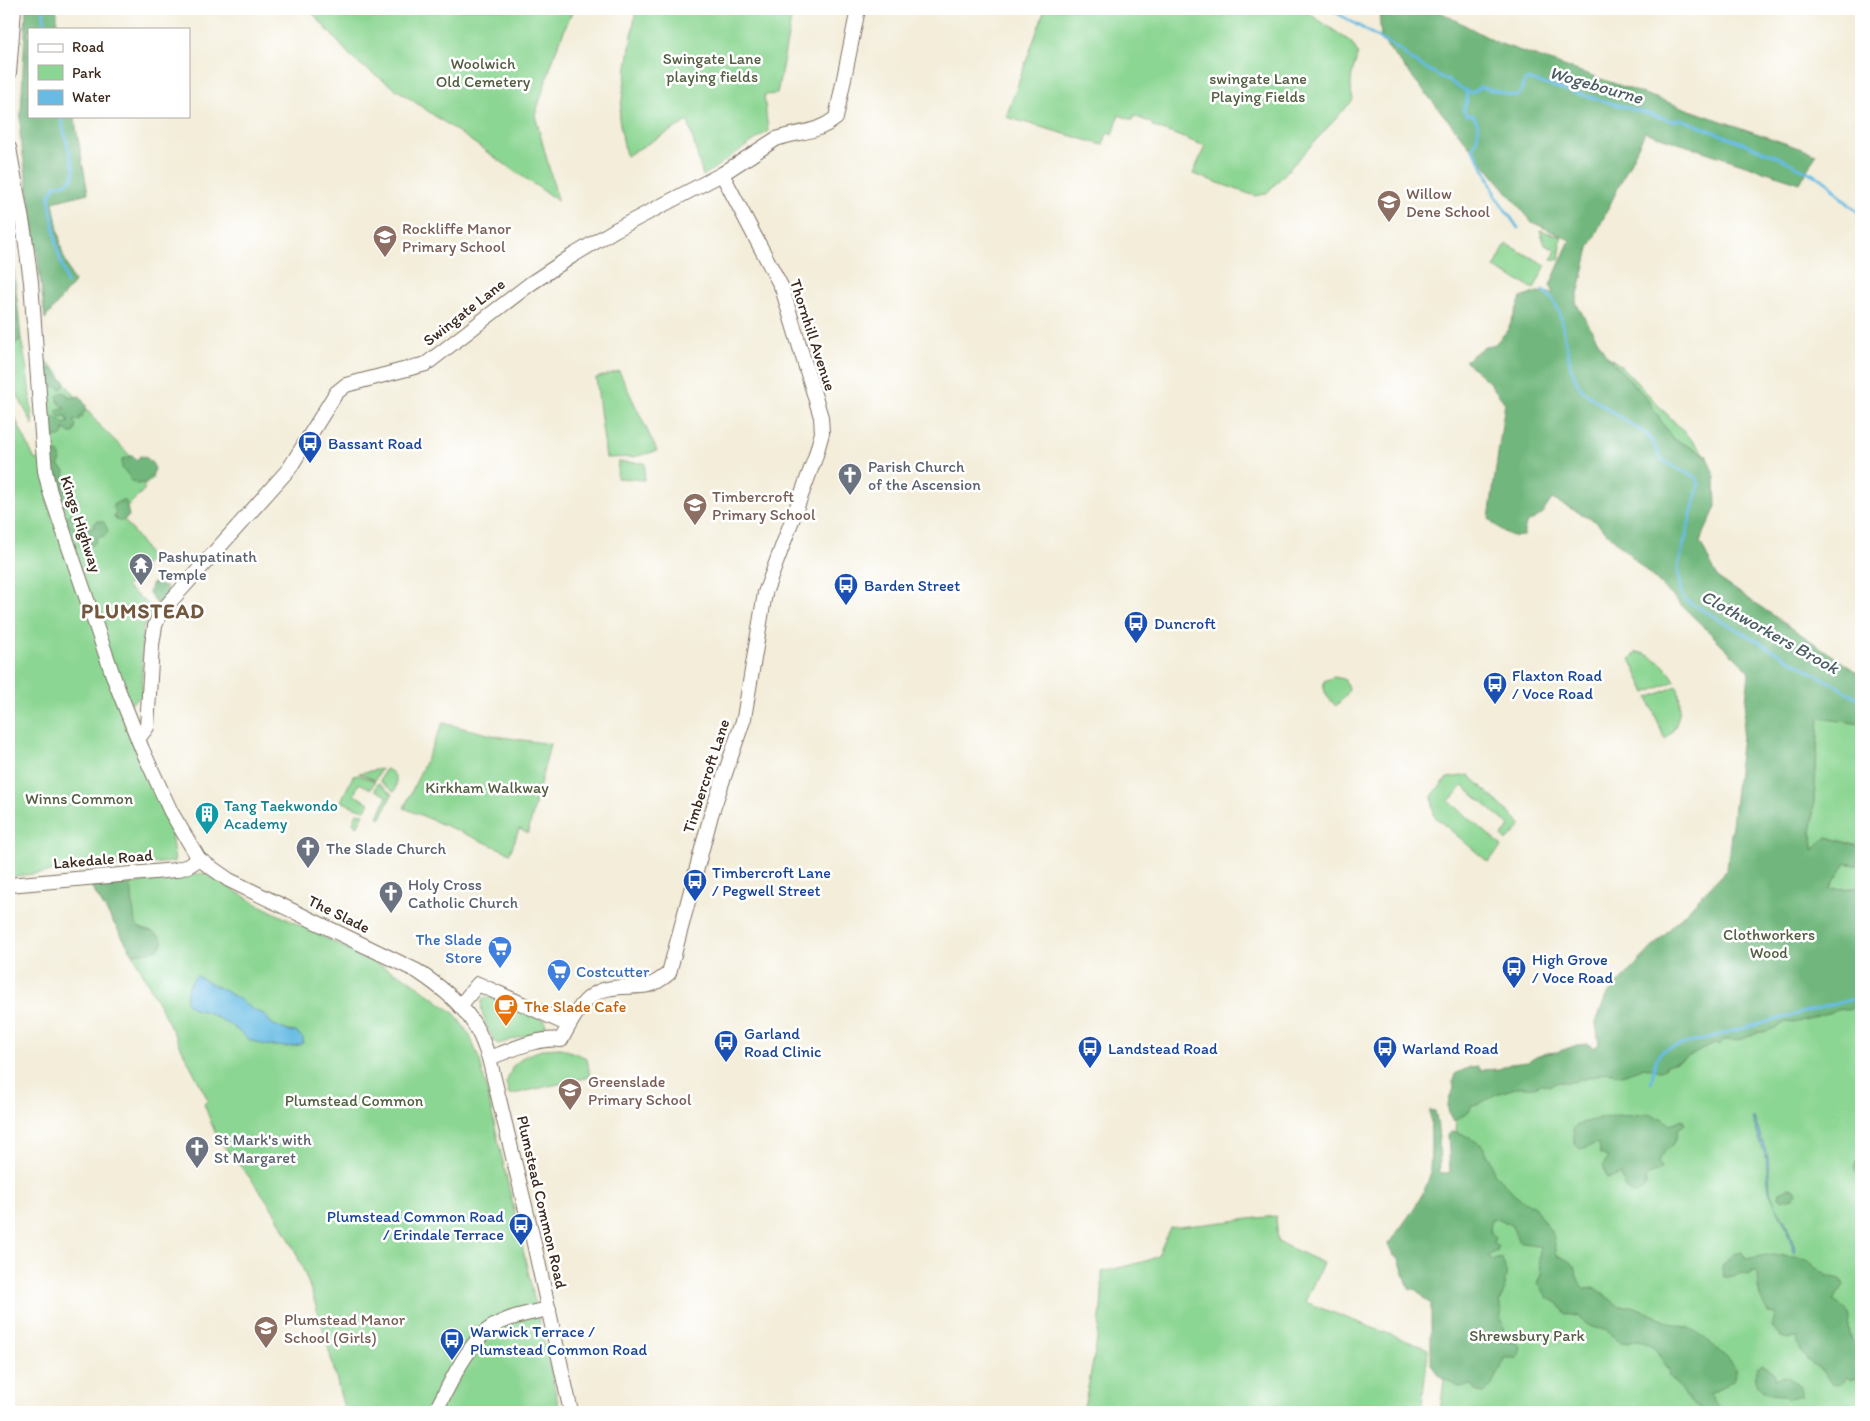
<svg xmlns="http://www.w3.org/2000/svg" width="1870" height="1421" viewBox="0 0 1870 1421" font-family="Itim,sans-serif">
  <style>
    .green { fill: #8cd693; stroke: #648058 }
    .forest { fill: #71b77d; stroke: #56704e }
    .water { fill: #68bce4; stroke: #527381 }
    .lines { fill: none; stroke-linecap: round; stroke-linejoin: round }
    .stream { stroke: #68bce4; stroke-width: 3 }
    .tertiary-casing { stroke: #7b6e5f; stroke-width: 16 }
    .tertiary { stroke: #fff; stroke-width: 14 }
    .labels { text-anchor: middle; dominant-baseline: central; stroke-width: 5; stroke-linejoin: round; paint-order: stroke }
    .park-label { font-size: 16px; fill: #535e41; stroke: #fff }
    .education-label { font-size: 16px; fill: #785e54; stroke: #fff; text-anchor: start }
    .street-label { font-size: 16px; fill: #3b2a1e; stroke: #fff }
    .transit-label { font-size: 16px; fill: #164399; stroke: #fff; text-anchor: start }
    .worship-label { font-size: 16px; fill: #5b616d; stroke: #fff; text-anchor: start }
    .culture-label { font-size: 16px; fill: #0d838f; stroke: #fff; text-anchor: start }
    .shop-label { font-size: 16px; fill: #366cbe; stroke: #fff; text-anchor: end }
    .food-label { font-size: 16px; fill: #c56008; stroke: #fff; text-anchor: start }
    .water-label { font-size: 18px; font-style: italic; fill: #4b5d63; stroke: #fff }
    .district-label { font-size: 21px; font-weight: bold; letter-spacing: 1px; fill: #73583e; stroke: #fff }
  </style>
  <rect width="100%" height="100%" fill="#fff"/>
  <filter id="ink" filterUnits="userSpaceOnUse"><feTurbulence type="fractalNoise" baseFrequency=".02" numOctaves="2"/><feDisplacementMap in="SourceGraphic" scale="10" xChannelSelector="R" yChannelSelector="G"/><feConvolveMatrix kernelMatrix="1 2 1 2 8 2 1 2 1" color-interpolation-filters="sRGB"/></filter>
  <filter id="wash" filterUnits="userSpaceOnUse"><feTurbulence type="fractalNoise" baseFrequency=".0096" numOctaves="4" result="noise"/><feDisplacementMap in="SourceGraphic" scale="20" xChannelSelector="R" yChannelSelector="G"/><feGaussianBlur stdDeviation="1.12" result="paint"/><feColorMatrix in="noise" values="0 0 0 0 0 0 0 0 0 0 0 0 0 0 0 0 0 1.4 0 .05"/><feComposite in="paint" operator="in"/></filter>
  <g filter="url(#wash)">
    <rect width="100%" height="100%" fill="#f3edd9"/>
    <g class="green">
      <path d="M309 9H573L555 53 535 115 558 201 354 60Z"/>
      <path d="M636 9H793L777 94 764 95 768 131 703 176 688 121 626 156 619 119Z"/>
      <path d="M1045 9H1297L1310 14 1351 42 1358 53C1353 71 1348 81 1353 100L1266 194 1255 196 1193 174 1205 146 1152 126V123L1134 116 1132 120 1119 115 1113 135 1107 133 1103 145 1006 117Z"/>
      <path d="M1540 230 1562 237 1559 243 1561 244 1559 260 1552 259 1556 250 1545 245Z"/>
      <path d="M1506 244 1546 265 1534 289 1494 268Z"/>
      <path d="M21 339 27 369 33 425 9 379V348Z"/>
      <path d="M1606 355 1620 365 1706 455 1672 438 1646 398Z"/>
      <path d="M46 362 49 364 101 427 153 478 143 487 145 489 120 514 143 545 151 559 126 587 153 608 142 631V696L120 711 135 749 170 826 175 862 74 869 9 877V405L35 460 51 455Z"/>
      <path d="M619 371 657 451 633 457 606 458 596 378Z"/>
      <path d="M618 462 645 463 644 480 617 478Z"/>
      <path d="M1637 652C1654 655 1667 666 1675 681L1646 693 1630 659Z"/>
      <path d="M1334 677 1344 679 1349 689 1347 694 1336 706C1329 700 1322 691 1324 681Z"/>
      <path d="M1677 686C1683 705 1680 726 1665 740L1648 698Z"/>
      <path d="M1819 717 1861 724V847L1827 837 1813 850 1812 833Z"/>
      <path d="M443 723 496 736 550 744 528 833 519 829 510 853 404 808Z"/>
      <path d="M381 769 375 780 359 773Z"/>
      <path d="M385 769C396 771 399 782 394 792L380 781Z"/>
      <path d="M358 775 375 781 371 789 359 783 354 795 369 803 365 810 354 807 341 801 353 776Z"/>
      <path d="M1469 775 1522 825 1507 841 1502 836 1510 826 1463 786 1449 801 1502 846 1488 862 1434 816 1432 796 1447 778Z"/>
      <path d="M378 783 392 794 381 818 378 817 387 796 375 790Z"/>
      <path d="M357 813 364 814 357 827 353 822Z"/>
      <path d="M1846 863 1861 866V888L1828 889Z"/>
      <path d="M204 873 259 905 410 980 455 1014 470 1036 480 1061 560 1412H345C327 1345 313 1275 276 1215 268 1201 257 1187 247 1174 238 1163 228 1154 221 1142 213 1131 209 1116 204 1104L208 1100 133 954 91 886 131 884Z"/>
      <path d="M1861 994V1412H1440L1458 1269 1456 1100Z"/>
      <path d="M489 997 545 1020 546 1027C542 1030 501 1044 497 1044L494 1041C489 1029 477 1011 483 998Z"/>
      <path d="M561 1048 587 1058 590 1077 509 1095 506 1083 513 1066 525 1056 544 1049Z"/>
      <path d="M1276 1216 1278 1242 1323 1263 1305 1302 1428 1349 1421 1412H1081L1085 1403C1093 1360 1104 1316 1102 1272L1146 1261 1158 1256 1170 1228Z"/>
    </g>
    <g class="forest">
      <path d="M26 9H55L57 12V29H29V116H74L88 193 53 202 62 252 72 278 75 281 45 319 37 252 20 134Z"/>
      <path d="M1379 9H1435L1498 43 1816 154 1800 183 1645 132 1589 248 1576 303 1606 355 1646 398 1672 438 1706 455 1715 477 1716 507 1700 542 1718 578 1861 675V724L1819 718 1812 833 1813 850 1827 837 1861 847V866L1846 863 1829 889 1861 888V1007L1838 1010 1794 1023 1786 1022 1775 1028 1764 1032H1757L1743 1039 1734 1041 1725 1040 1720 1042V1044H1714L1677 1062 1666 1065 1665 1069 1660 1071 1644 1067 1622 1075 1607 1072 1585 1079H1579L1574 1082H1559L1549 1086 1542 1084 1534 1087H1519L1496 1094 1481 1103 1472 1105 1469 1112 1454 1121C1445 1113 1447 1099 1454 1089L1453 1081 1455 1074 1470 1067 1478 1066 1480 1070 1499 1069 1510 1064 1528 1062 1536 1057 1547 1053 1557 1052 1577 1045 1588 1044 1594 1048 1599 1044 1596 1023 1606 996 1727 869 1749 674 1748 670 1595 521 1552 499 1541 515 1526 524 1523 536C1509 539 1499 528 1489 519L1505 403 1488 381 1465 361 1482 348 1495 344 1508 330 1521 298 1537 292 1553 293 1550 285 1570 240 1532 222 1381 39Z"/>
      <path d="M9 222 21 339 9 348Z"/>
      <path d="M54 368 59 374 61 379 65 381 64 386 61 389 56 386 49 387 41 378 47 370Z"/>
      <path d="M63 392 68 395 69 398 80 396 86 406V411L82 413 83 417H80L79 420 73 421 76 425 74 433H70L64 429 63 435 60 437H50L47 426 48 419 51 417 58 418 64 424 69 422 66 416 60 417 56 412 59 409 64 410 65 408C60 405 58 402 57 396Z"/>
      <path d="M59 452 61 461 58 465 65 471 64 478 69 485 65 492 71 493 74 499 72 503 65 506 61 504 59 500 62 492C56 489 55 485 57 478L53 475 52 469 54 466 50 462V456L55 453Z"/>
      <path d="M132 456 137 460 140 456C147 456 153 463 155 469L152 476 144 483 137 484 130 480V476L122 469V459Z"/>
      <path d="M123 500 126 502 129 516 122 521 116 520 114 517 116 511 113 508 114 504Z"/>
      <path d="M71 513 83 515 86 520 84 526 94 528V524L98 521 104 522 108 531 105 536 97 538 95 543 89 547 80 543 79 531C70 529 69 527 66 518Z"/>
      <path d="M159 582 162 587 166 586 168 595 159 607 149 593 151 584Z"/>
      <path d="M131 884 135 924C143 933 157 929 163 941 160 954 144 952 133 954L91 886Z"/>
      <path d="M1430 1110 1435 1111C1440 1131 1439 1152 1440 1173L1443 1174 1450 1172 1448 1135 1452 1131 1461 1133 1482 1145 1491 1161 1494 1173 1523 1202 1533 1205 1553 1235 1557 1256C1581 1263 1571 1272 1584 1289L1595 1288 1619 1306H1633L1675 1324 1690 1328 1708 1340 1711 1344 1728 1359 1735 1368V1376L1732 1381 1709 1394 1716 1405 1720 1407 1722 1412H1703L1690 1402 1670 1376 1669 1370 1655 1349 1643 1341 1637 1340 1628 1343 1621 1342 1607 1331 1586 1325 1579 1316 1566 1314 1558 1303 1548 1298 1538 1283 1542 1274 1539 1261 1540 1247 1531 1244 1522 1243 1518 1240 1512 1226 1500 1219 1491 1220 1490 1233 1496 1238 1494 1243 1498 1247 1497 1251 1488 1256 1493 1260 1502 1258C1503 1264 1507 1271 1506 1276 1505 1282 1503 1283 1505 1289L1499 1303 1502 1311 1500 1319C1505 1326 1506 1333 1503 1341L1516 1342 1520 1346 1521 1353 1518 1358H1504C1501 1371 1494 1384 1484 1393L1478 1392 1472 1385 1459 1387 1441 1377 1431 1364V1304L1416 1290 1409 1288 1399 1259 1393 1255 1388 1244C1400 1229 1425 1196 1429 1177 1432 1156 1431 1132 1430 1110Z"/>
      <path d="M1647 1113 1652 1114 1654 1117 1662 1118 1670 1125 1682 1119 1685 1124 1678 1129C1674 1151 1665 1147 1658 1162L1661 1168 1659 1171 1646 1176V1185C1633 1204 1625 1189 1621 1175L1607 1178 1603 1166 1608 1157 1600 1154 1599 1143 1580 1149 1575 1144 1573 1130 1576 1126 1584 1122 1617 1115 1629 1116Z"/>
      <path d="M1861 1159V1185L1857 1181 1858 1175 1854 1167 1856 1161Z"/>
      <path d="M1789 1188 1795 1189 1797 1193 1793 1198 1783 1200 1779 1197 1780 1192Z"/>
      <path d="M1742 1252 1746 1259 1772 1254 1790 1257H1798L1809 1261 1827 1276 1841 1279 1844 1285 1833 1301 1846 1309 1850 1317 1849 1329 1852 1341 1861 1349V1378L1851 1380 1846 1377 1843 1382 1838 1385 1831 1383 1821 1370 1807 1360 1799 1347 1797 1338C1784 1340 1779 1338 1772 1327L1776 1313 1768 1312C1758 1299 1758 1287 1757 1272L1753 1271 1748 1275 1742 1273 1733 1277H1724L1721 1266 1734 1254Z"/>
      <path d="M1762 1365 1775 1374V1379L1784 1376C1793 1381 1802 1383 1801 1396L1788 1399C1781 1393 1778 1396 1770 1394 1758 1391 1753 1378 1757 1368Z"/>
    </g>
    <g class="water">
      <path d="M197 976 236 997 253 1010 264 1014 272 1024 288 1031 296 1032 303 1038V1043L299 1045 286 1047 264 1045 250 1040 229 1024 207 1012 193 1009 186 1002C186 992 189 981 197 976Z"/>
      <path d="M1752 1118H1754L1768 1157 1770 1191 1776 1206 1787 1225 1796 1252 1794 1253 1786 1226 1769 1192 1766 1158Z"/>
    </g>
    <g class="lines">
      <g class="stream">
        <path d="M43 9 46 29"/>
        <path d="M1330 9 1403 52 1408 58 1468 92 1472 93 1480 87 1515 96 1520 94 1524 82 1527 79 1673 121 1681 119 1776 156 1828 182 1843 199 1861 215"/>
        <path d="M1466 90 1467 102 1463 110 1467 115H1473C1482 127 1478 136 1473 148L1488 176 1495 195 1518 228"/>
        <path d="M60 116 74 169 73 178 65 184 55 185 49 197 57 247 67 283"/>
        <path d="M1543 290 1554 301 1560 314 1571 368 1580 388 1593 399 1650 437 1661 459 1676 468 1696 477 1699 484 1678 567 1681 594 1685 600 1861 700"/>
        <path d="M1651 1083C1654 1071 1654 1054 1666 1049L1861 997"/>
      </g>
    </g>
  </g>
  <g filter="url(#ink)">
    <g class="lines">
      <defs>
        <g id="tertiary">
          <path d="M9 73 14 9"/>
          <path d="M9 148 25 237 31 282 43 448 45 471 50 492 116 684 142 749 171 812 199 859 229 880 417 971C441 987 466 1006 479 1033 483 1041 486 1050 489 1058L533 1239 571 1412"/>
          <path d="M138 739 147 727 152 645 155 626 160 613 289 469 336 393 346 385 426 364 530 284 572 256 615 230 722 174 776 139C798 131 816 134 836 118L858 9"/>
          <path d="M9 885 176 870 188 866 199 859"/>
          <path d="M460 1006 478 984 569 1025"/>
          <path d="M489 1058C512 1050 537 1037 561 1040 569 1026 577 1008 589 998 605 983 630 989 649 985 657 983 663 978 669 973L711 815 744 718 765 593 815 458 822 433 821 417 782 288 722 174"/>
          <path d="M435 1412C448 1388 462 1356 481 1336 498 1318 526 1314 549 1309"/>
        </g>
      </defs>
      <use href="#tertiary" class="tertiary-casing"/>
      <use href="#tertiary" class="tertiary"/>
    </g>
  </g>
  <defs>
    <symbol id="school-pin" viewBox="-11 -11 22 30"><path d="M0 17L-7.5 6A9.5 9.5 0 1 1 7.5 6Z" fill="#8d6e63" stroke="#fff"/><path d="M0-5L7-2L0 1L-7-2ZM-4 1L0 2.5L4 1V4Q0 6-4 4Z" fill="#fff"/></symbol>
    <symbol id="bus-pin" viewBox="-11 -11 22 30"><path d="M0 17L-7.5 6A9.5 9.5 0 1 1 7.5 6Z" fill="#1a4fb4" stroke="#fff"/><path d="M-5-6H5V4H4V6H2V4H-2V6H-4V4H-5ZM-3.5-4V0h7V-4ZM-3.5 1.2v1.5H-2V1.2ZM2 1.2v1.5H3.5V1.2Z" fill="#fff"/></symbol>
    <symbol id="church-pin" viewBox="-11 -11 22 30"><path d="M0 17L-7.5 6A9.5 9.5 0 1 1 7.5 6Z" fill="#6b7280" stroke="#fff"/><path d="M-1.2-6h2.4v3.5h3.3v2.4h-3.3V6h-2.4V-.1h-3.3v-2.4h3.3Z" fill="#fff"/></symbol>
    <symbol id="temple-pin" viewBox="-11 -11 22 30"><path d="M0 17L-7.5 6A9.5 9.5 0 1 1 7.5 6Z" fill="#6b7280" stroke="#fff"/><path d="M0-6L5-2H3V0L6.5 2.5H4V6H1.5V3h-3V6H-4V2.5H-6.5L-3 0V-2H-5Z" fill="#fff"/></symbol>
    <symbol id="building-pin" viewBox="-11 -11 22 30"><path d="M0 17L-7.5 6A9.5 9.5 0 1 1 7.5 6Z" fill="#0f9aa8" stroke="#fff"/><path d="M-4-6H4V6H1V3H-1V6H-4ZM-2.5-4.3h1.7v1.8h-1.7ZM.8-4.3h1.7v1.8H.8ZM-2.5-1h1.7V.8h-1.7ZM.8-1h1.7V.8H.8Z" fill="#fff"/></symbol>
    <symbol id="supermarket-pin" viewBox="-11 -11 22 30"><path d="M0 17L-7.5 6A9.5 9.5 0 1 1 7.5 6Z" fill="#3f7fe0" stroke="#fff"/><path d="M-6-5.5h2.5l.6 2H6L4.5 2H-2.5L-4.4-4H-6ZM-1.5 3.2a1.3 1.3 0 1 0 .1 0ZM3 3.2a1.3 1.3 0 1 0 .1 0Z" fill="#fff"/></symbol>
    <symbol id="cafe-pin" viewBox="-11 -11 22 30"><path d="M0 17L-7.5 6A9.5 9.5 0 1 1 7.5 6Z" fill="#e8710a" stroke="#fff"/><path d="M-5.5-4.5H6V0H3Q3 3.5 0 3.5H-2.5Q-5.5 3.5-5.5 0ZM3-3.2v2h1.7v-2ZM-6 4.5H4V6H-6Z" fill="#fff"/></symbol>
  </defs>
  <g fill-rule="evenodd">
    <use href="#school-pin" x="1375" y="188" width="28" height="38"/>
    <use href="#school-pin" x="371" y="223" width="28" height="38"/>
    <use href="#bus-pin" x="296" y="429" width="28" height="38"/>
    <use href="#church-pin" x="836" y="461" width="28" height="38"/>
    <use href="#school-pin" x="681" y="491" width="28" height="38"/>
    <use href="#temple-pin" x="127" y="551" width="28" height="38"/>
    <use href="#bus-pin" x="832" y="571" width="28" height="38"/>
    <use href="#bus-pin" x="1122" y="609" width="28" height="38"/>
    <use href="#bus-pin" x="1481" y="670" width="28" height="38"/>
    <use href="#building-pin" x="193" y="800" width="28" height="38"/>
    <use href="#church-pin" x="294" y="834" width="28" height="38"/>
    <use href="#bus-pin" x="681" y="867" width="28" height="38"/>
    <use href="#church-pin" x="377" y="879" width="28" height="38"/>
    <use href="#supermarket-pin" x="486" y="934" width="28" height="38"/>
    <use href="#bus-pin" x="1500" y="954" width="28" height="38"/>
    <use href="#supermarket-pin" x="545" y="957" width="28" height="38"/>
    <use href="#cafe-pin" x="492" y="992" width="28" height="38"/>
    <use href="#bus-pin" x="712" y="1028" width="28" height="38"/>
    <use href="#bus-pin" x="1076" y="1034" width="28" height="38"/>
    <use href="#bus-pin" x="1371" y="1034" width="28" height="38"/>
    <use href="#school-pin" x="556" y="1076" width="28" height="38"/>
    <use href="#church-pin" x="183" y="1134" width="28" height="38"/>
    <use href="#bus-pin" x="507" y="1211" width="28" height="38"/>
    <use href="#school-pin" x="252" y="1314" width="28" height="38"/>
    <use href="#bus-pin" x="438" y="1326" width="28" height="38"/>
  </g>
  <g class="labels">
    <g class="park-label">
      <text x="712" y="58">Swingate Lane<tspan x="712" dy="18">playing fields</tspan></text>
      <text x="483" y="63">Woolwich<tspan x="483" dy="18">Old Cemetery</tspan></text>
      <text x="1258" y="78">swingate Lane<tspan x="1258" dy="18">Playing Fields</tspan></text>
      <text x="487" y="787">Kirkham Walkway</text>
      <text x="79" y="798">Winns Common</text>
      <text x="1769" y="934">Clothworkers<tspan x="1769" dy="18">Wood</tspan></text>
      <text x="354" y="1100">Plumstead Common</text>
      <text x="1527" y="1335">Shrewsbury Park</text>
    </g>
    <g class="education-label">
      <text x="1406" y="193">Willow<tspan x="1406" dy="18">Dene School</tspan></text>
      <text x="402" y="228">Rockliffe Manor<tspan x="402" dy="18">Primary School</tspan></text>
      <text x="712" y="496">Timbercroft<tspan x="712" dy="18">Primary School</tspan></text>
      <text x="588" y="1081">Greenslade<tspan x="588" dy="18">Primary School</tspan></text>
      <text x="284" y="1319">Plumstead Manor<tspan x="284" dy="18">School (Girls)</tspan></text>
    </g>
    <g class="street-label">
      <text transform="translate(464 312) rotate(-38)">Swingate Lane</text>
      <text transform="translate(813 335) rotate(72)">Thornhill Avenue</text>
      <text transform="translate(81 524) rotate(72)">Kings Highway</text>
      <text transform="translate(706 776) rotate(-72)">Timbercroft Lane</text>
      <text transform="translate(103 859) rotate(-5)">Lakedale Road</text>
      <text transform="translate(339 914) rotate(26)">The Slade</text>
      <text transform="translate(542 1202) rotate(77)">Plumstead Common Road</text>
    </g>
    <g class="transit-label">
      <text x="328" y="443">Bassant Road</text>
      <text x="864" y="585">Barden Street</text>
      <text x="1154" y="623">Duncroft</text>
      <text x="1512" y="675">Flaxton Road<tspan x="1512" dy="18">/ Voce Road</tspan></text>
      <text x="712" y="872">Timbercroft Lane<tspan x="712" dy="18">/ Pegwell Street</tspan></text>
      <text x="1532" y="959">High Grove<tspan x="1532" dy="18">/ Voce Road</tspan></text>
      <text x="744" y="1033">Garland<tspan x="744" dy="18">Road Clinic</tspan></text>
      <text x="1108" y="1048">Landstead Road</text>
      <text x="1402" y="1048">Warland Road</text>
      <text x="504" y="1216" text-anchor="end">Plumstead Common Road<tspan x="504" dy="18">/ Erindale Terrace</tspan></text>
      <text x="470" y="1331">Warwick Terrace /<tspan x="470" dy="18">Plumstead Common Road</tspan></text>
    </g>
    <g class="worship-label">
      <text x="868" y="466">Parish Church<tspan x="868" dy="18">of the Ascension</tspan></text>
      <text x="158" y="556">Pashupatinath<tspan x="158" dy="18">Temple</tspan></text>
      <text x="326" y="848">The Slade Church</text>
      <text x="408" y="884">Holy Cross<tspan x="408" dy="18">Catholic Church</tspan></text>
      <text x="214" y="1139">St Mark's with<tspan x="214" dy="18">St Margaret</tspan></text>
    </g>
    <g class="culture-label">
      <text x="224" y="805">Tang Taekwondo<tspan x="224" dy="18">Academy</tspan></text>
    </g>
    <g class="shop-label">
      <text x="482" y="939">The Slade<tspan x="482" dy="18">Store</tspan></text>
      <text x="576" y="971" text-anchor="start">Costcutter</text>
    </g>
    <g class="food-label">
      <text x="524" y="1006">The Slade Cafe</text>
    </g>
    <g class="water-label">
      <text transform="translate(1596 85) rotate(16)">Wogebourne</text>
      <text transform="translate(1770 632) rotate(29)">Clothworkers Brook</text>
    </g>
    <g class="district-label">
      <text x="143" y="610">PLUMSTEAD</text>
    </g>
  </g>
  <rect width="1870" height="1421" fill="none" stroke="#fff" stroke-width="30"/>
  <rect x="28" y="28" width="162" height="90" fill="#ffffff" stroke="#b1aaa5"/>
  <rect x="38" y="44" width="25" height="8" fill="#ffffff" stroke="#b1aaa5"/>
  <text x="72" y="52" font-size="15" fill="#3b2a1e">Road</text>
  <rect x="38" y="65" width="25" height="15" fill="#8cd693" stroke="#b1aaa5"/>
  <text x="72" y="78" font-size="15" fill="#3b2a1e">Park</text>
  <rect x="38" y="90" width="25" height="15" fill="#68bce4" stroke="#b1aaa5"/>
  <text x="72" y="102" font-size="15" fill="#3b2a1e">Water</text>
</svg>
